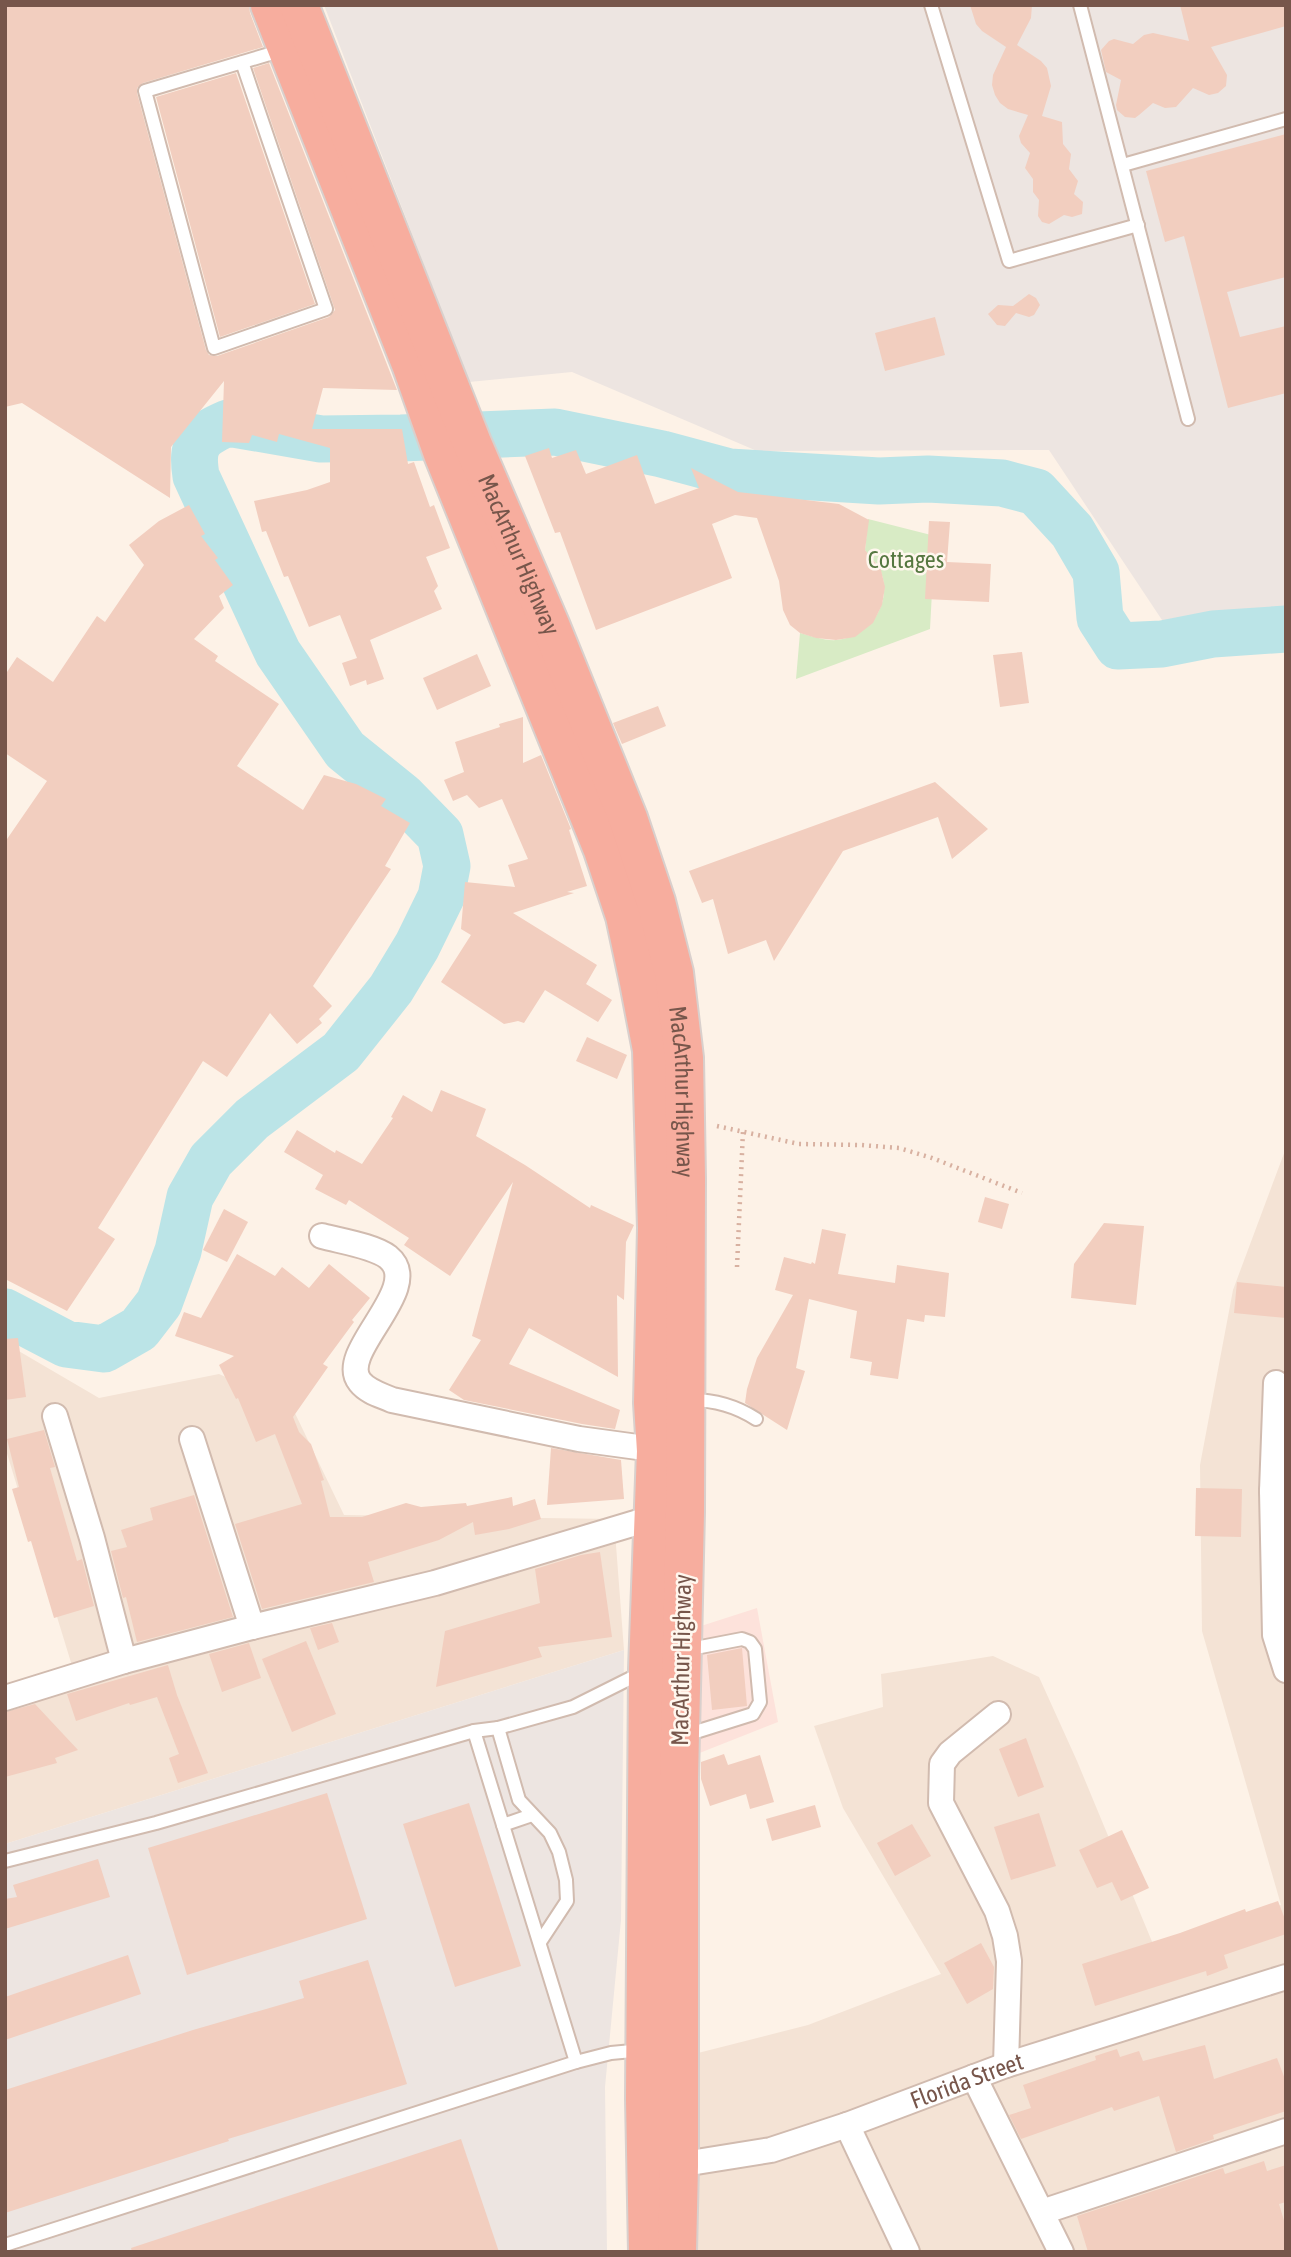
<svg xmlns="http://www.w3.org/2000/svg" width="1291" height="2257" viewBox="0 0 1291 2257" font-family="'Asap Condensed',sans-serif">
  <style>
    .residential { fill: #f4e3d5 }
    .commercial { fill: #fde2db }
    .industrial { fill: #ede5e1 }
    .green { fill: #d8ebc5 }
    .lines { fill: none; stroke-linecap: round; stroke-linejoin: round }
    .river { stroke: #bbe4e7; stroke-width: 47 }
    .building { fill: #f2cebf }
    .lane-casing { stroke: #d1bbaf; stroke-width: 16 }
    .street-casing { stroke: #d1bbaf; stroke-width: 28 }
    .highway-casing { stroke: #d9d0cd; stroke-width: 42 }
    .path { stroke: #d8b1a1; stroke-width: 4.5; stroke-dasharray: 2 5; stroke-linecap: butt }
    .lane { stroke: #fff; stroke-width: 12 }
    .street { stroke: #fff; stroke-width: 24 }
    .highway { stroke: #f7ad9e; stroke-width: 38 }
    .labels { text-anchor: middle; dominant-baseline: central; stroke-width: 5; stroke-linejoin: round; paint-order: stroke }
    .street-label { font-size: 24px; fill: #77564b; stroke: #fff7ee }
    .park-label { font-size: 24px; fill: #557740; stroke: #fff7ee }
  </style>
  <rect width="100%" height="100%" fill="#fdf2e7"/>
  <g class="residential">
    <path d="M1286 1148V2252H695L698 2053 808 2025 941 1974 843 1808 814 1726 883 1707 881 1674 993 1656 1039 1677 1077 1761 1153 1944 1281 1905 1202 1631 1200 1465 1233 1290Z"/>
    <path d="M5 1343 99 1398 219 1374 292 1407 344 1515 614 1519 624 1650 5 1844V1688L73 1669 5 1447Z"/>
  </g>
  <path class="commercial" d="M757 1608 778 1722 697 1754 698 1627Z"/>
  <g class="industrial">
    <path d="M324 5H1286V607L1168 629 1049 450 757 451 572 372 469 382Z"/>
    <path d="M624 1650 621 1920 605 2087 607 2252H5V1844Z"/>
  </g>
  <path class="green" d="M868 519 935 536 930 629 796 679 800 633C811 636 825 641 837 640 869 637 893 604 881 572 878 564 870 557 865 550Z"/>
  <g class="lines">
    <path class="river" d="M5 1312 66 1344 104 1349 139 1329 159 1303 178 1251 190 1197 211 1160 252 1119 341 1052 391 989 417 946 441 897 447 866 440 835 402 796 345 750 278 653 269 634 196 476C191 444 198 436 228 423L321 439 401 438 555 432 662 454 729 472 879 481 928 479 1002 483 1036 492 1072 531 1096 572 1100 618 1118 646 1162 644 1213 634 1286 629"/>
  </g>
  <g class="building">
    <path d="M5 5H249L250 13 263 47 143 83 137 88V93L206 350 209 355 217 356 329 317 335 310 253 68 269 63 397 390 323 388 312 429H402L408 464 414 462 430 507 434 505 450 548 426 557 438 586 434 591 442 609 370 640 384 679 367 685 366 680 350 686 342 663 357 658 340 615 309 627 288 576 284 577 266 531 262 532 254 501 307 490 330 482V448L279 434 277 442 252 435 249 443 222 442 224 381 171 447 170 498 22 403 5 407Z"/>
    <path d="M970 5H1032L1031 18 1017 45 1041 61 1047 68 1051 86 1042 116 1062 122 1063 144 1071 154 1069 169 1078 181 1074 194 1083 202 1082 214 1072 217 1064 215 1049 224 1042 222 1038 216 1039 200 1033 192V179L1025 168 1030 153 1021 143 1019 136 1028 115 1008 109 1000 103 995 95 992 85 993 75 1006 47 982 31 976 24Z"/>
    <path d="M1180 5H1286V26L1211 47 1227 75 1226 86 1218 93 1209 95 1193 88 1176 107 1165 108 1153 103 1139 115 1135 118 1125 117 1117 110 1116 105 1121 80 1106 72 1101 50 1109 41 1114 39 1133 44 1144 35 1153 33 1189 41Z"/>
    <path d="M236 73 315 304 220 337 156 97Z"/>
    <path d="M1286 134V277L1227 292 1240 337 1286 326V393L1228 408 1184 236 1165 242 1146 171Z"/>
    <path d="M1029 294 1036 298 1040 305 1034 315 1029 317 1016 313 1005 326 997 325 988 314 998 305 1013 306Z"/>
    <path d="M935 317 945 355 885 371 875 333Z"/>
    <path d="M549 448 552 458 576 450 586 474 637 455 655 504 699 488 691 468 738 492 839 504 869 520 865 550 881 570 885 587 882 605 873 623 855 637 836 640 816 638 800 633 790 625 783 610 779 581 757 518 735 515 712 524 732 578 596 630 560 532 555 533 525 456Z"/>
    <path d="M189 505 205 534 201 536 218 558 215 560 233 585 219 596 224 608 194 639 218 656 215 661 279 704 237 766 303 810 324 775 356 784 386 799 381 806 410 823 385 866 391 869 313 986 332 1006 319 1019 322 1023 297 1044 270 1013 227 1077 203 1061 98 1228 115 1239 67 1311 5 1279V842L47 781 5 753V675L17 657 53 682 97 616 105 622 144 565 129 545 159 521Z"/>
    <path d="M929 521 950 522 947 562 991 564 989 602 925 599Z"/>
    <path d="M1022 652 1029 703 1000 707 993 655Z"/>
    <path d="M477 654 491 686 437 710 423 678Z"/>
    <path d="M658 706 666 726 622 744 613 723Z"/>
    <path d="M523 717V763L541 755 571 829 569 830 587 886 567 892 574 893 513 913 597 965 586 984 612 1000 598 1022 545 990 524 1023 518 1021 504 1024 441 982 471 935 461 929 465 882 515 887 508 865 528 859 502 799 479 808 467 795 453 801 444 780 464 772 455 742 500 727 499 724Z"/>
    <path d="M935 782 988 829 952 859 938 817 843 851 774 961 766 940 728 954 713 899 702 903 689 871Z"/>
    <path d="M587 1037 627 1055 617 1079 576 1061Z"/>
    <path d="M441 1090 486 1109 476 1136 525 1165 590 1208 591 1205 634 1225 626 1242 624 1300 617 1295 618 1377 529 1328 509 1364 620 1410 615 1429 582 1424 464 1400 449 1390 481 1340 472 1336 513 1182 450 1276 404 1245 409 1238 349 1200 346 1205 315 1189 323 1175 284 1152 297 1130 335 1153 336 1150 362 1164 393 1118 391 1117 403 1095 432 1112Z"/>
    <path d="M985 1197 1009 1204 1002 1229 978 1222Z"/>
    <path d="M224 1209 248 1222 227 1262 203 1250Z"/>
    <path d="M1104 1223 1144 1226 1136 1305 1071 1298 1074 1264Z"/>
    <path d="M822 1229 846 1234 838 1274 895 1283 897 1265 949 1273 945 1317 925 1315 924 1322 907 1319 898 1379 870 1375 872 1362 850 1358 857 1311 809 1299 796 1368 805 1371 787 1430 745 1403 747 1389 757 1358 793 1295 775 1290 784 1257 811 1264 812 1262 815 1264Z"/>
    <path d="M237 1254 275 1276 282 1267 309 1288 329 1264 370 1298 352 1320 354 1322 323 1364 328 1367 293 1417 299 1432 311 1444 324 1480 321 1481 330 1517H362L406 1503 421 1507 466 1503 467 1506 512 1497 513 1506 535 1499 541 1519 509 1529 475 1535 473 1522 439 1540 368 1562 374 1582 262 1609 235 1524 302 1504 275 1434 256 1442 238 1398 236 1399 219 1365 234 1356 175 1336 184 1312 201 1318Z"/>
    <path d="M1237 1282 1286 1287V1318L1234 1313Z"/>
    <path d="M18 1338 26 1397 5 1400V1339Z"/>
    <path d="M44 1430 55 1467 50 1468 77 1561 82 1559 94 1606 54 1618 31 1541 28 1542 12 1489 19 1487 7 1439Z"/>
    <path d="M551 1448 621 1460 624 1499 547 1505Z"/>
    <path d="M1196 1488 1242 1489 1241 1537 1195 1536Z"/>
    <path d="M194 1495 233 1617 137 1642 126 1597 123 1598 111 1551 127 1547 121 1530 153 1520 150 1508Z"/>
    <path d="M600 1552 612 1637 538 1647 542 1657 436 1687 445 1631 540 1603 535 1569 581 1555Z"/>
    <path d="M332 1623 339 1642 318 1650 310 1628Z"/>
    <path d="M306 1641 336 1714 292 1732 262 1659Z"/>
    <path d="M249 1643 261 1678 222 1692 209 1654Z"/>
    <path d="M742 1648 747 1706 712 1710 707 1655Z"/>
    <path d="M168 1665 177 1695 208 1773 178 1783 169 1758 179 1754 157 1697 130 1705 129 1703 76 1721 67 1694Z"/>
    <path d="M35 1704 78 1750 55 1758 57 1763 5 1777V1712Z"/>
    <path d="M1026 1738 1044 1787 1018 1797 999 1749Z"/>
    <path d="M724 1754 728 1765 760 1755 774 1802 750 1809 746 1794 710 1806 701 1779V1762Z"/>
    <path d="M327 1793 367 1919 187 1975 148 1848Z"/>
    <path d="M469 1803 521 1966 455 1987 403 1824Z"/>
    <path d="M815 1805 821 1827 772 1841 766 1819Z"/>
    <path d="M1039 1813 1056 1866 1011 1880 994 1827Z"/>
    <path d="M912 1824 931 1856 895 1876 877 1843Z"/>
    <path d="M1122 1830 1149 1888 1121 1901 1112 1882 1097 1888 1079 1850Z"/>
    <path d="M98 1859 110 1897 5 1929V1899L17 1897 13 1885Z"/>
    <path d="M1278 1901 1286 1922V1934L1224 1955 1228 1968 1207 1976 1206 1971 1095 2006 1082 1964 1180 1933 1245 1909 1246 1912Z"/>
    <path d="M981 1943 994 1967 993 1989 967 2004 944 1963Z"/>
    <path d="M128 1955 141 1994 5 2040V1997Z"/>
    <path d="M368 1960 407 2084 228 2139 229 2141 5 2213V2090L193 2030 304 1998 299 1981Z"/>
    <path d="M1205 2045 1214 2079 1277 2058 1286 2082V2111L1213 2135 1214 2139 1176 2152 1159 2096 1114 2111 1112 2107 1021 2139 1009 2115 1031 2108 1023 2085 1096 2060 1095 2056 1117 2049 1120 2057 1139 2051 1143 2061Z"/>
    <path d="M461 2139 499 2252H132L131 2248Z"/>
    <path d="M1264 2161 1267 2171 1286 2165V2202L1279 2204 1286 2227V2252H1088L1077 2216 1223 2168 1225 2174Z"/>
  </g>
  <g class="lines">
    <defs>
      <g id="lane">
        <path d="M931 5 1009 261 1138 225"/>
        <path d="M1080 5 1188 419"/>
        <path d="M242 62 326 309 214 348 145 91 283 50"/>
        <path d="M1123 165 1286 119"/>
        <path d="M691 1400C714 1400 736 1406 756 1419"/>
        <path d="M685 1650 742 1639 750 1642 755 1649 760 1702 753 1714 686 1735"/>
        <path d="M498 1728 519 1800 550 1833 559 1852 566 1880 567 1901 540 1942"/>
        <path d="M474 1731 498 1728 573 1707 641 1673"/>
        <path d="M503 1825 532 1815"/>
        <path d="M5 1861 156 1823 474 1731 576 2062 5 2245"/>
        <path d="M576 2062 611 2053 643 2050"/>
      </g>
      <g id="street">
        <path d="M322 1236C340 1241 374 1246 388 1257 426 1288 335 1352 360 1382 368 1392 381 1395 392 1400L579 1439 667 1451"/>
        <path d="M55 1416 92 1538 124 1661"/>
        <path d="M192 1439 252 1627"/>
        <path d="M1286 1490 1272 1491 1275 1635 1286 1670"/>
        <path d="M1272 1491 1276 1383"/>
        <path d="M5 1698 124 1661 252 1627 435 1583 652 1518 667 1515"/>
        <path d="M998 1714 950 1753 942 1764 941 1803 997 1911 1005 1936 1009 1961 1006 2065"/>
        <path d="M974 2077 1061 2252"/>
        <path d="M847 2125 907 2252"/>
        <path id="s1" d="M665 2167 771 2150 847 2125 1006 2065 1286 1977"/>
        <path d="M1042 2212 1286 2131"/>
      </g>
      <g id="highway">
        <path d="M270 5 411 364 443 454 603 850 625 916 639 982 652 1050 654 1124 657 1228 653 1403 656 1451 648 1669 645 2099 648 2252"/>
        <path id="s2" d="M299 5 472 443 551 627 628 818 656 902 674 973 684 1058 686 1179 685 1512 679 1777V2166L677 2252"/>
      </g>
    </defs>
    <use href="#lane" class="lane-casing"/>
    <use href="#street" class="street-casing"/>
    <use href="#highway" class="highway-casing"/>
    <g class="path">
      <path d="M717 1126 799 1144 861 1145 899 1148 932 1158 1022 1193"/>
      <path d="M737 1267 743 1131"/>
    </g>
    <use href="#lane" class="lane"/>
    <use href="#street" class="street"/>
    <use href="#highway" class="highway"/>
  </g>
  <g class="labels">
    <g class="street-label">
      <text stroke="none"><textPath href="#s2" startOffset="592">MacArthur Highway</textPath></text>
      <text stroke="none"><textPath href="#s2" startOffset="1158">MacArthur Highway</textPath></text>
      <text transform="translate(681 1660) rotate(-89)">MacArthur Highway</text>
      <text stroke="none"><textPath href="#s1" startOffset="315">Florida Street</textPath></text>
    </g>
    <g class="park-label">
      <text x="906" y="559">Cottages</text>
    </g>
  </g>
  <rect width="1291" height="2257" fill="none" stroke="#77564b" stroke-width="14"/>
</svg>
